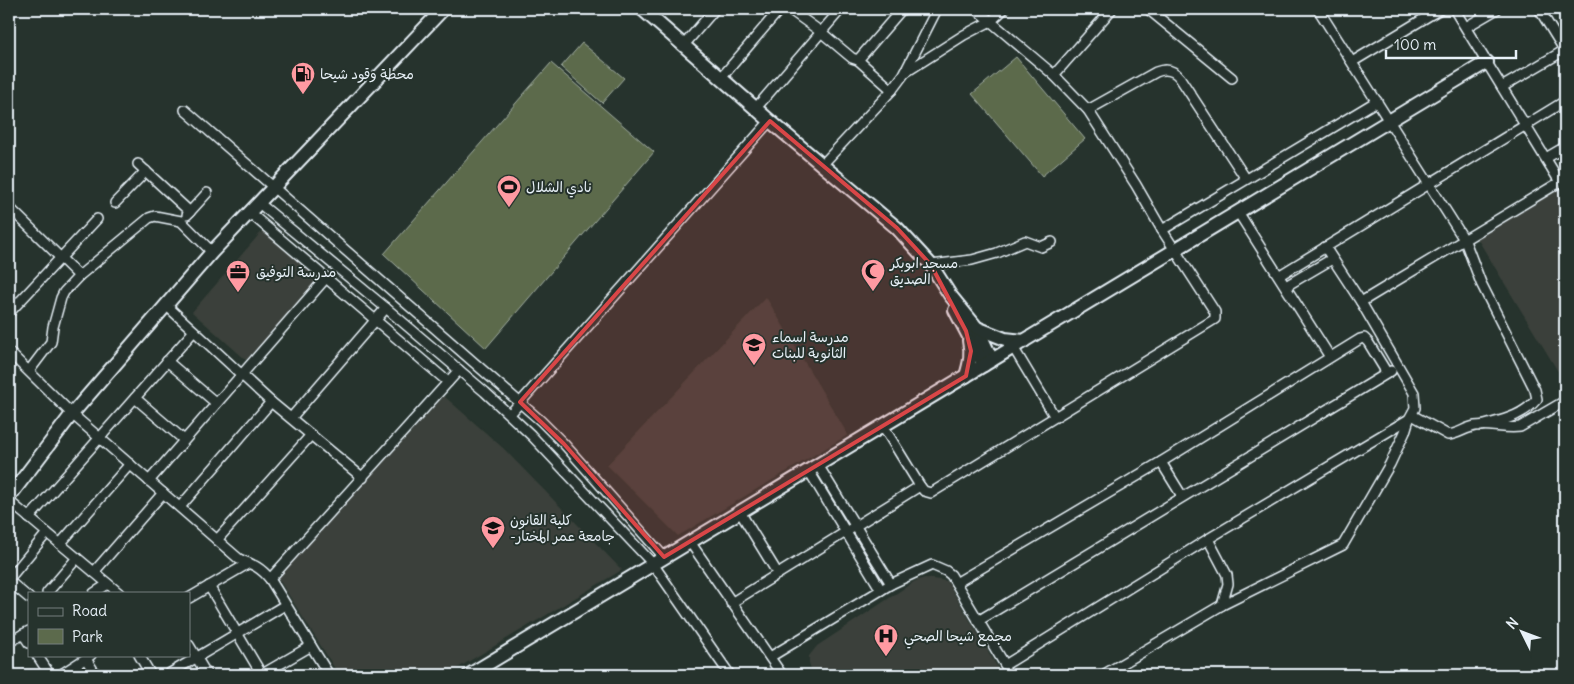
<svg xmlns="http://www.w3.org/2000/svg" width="1574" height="684" viewBox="0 0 1574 684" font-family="Delius,'Playpen Sans Arabic',sans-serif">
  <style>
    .built { fill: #3a403a }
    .green { fill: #5c6a4c; stroke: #a2aea2 }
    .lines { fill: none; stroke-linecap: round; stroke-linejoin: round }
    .street-casing { stroke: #e8f1f8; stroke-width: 12 }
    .secondary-casing { stroke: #e8f1f8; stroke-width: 16 }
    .street { stroke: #26332d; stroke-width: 9 }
    .secondary { stroke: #26332d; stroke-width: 12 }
    .marked { fill: #d94647; fill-opacity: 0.2; stroke: #d94647; stroke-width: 4; stroke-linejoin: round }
    .labels { text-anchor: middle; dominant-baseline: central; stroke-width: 4; stroke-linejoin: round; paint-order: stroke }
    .poi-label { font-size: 14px; fill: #e8f1f8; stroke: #26332d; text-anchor: start }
  </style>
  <rect width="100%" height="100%" fill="#26332d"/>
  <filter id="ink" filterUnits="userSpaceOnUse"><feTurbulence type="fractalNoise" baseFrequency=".02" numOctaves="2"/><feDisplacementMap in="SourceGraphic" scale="10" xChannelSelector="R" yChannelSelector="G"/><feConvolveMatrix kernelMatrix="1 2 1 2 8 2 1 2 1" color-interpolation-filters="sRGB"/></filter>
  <g filter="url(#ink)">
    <g class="built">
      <path d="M1565 186V370L1559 373 1477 238Z"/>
      <path d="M263 230 319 280 246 360 192 312Z"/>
      <path d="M766 297 848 435 678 536 607 465Z"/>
      <path d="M444 396 503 448 622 570 446 675H339L278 578Z"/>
      <path d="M925 578 947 581 1002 675H813L809 663V656L817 646 915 581Z"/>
    </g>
    <g class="green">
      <path d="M582 43 624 78 602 103 561 67Z"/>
      <path d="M1016 57 1085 139 1042 176 972 94Z"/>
      <path d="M551 63 654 152 486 348 384 254Z"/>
    </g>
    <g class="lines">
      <defs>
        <g id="street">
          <path d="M789 9 821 32 852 58 858 60 892 90"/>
          <path d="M976 9 1054 75 1112 9"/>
          <path d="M1148 9 1232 78"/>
          <path d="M1318 9 1465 241 1481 283 1535 390 1537 399C1522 417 1502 420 1481 426"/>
          <path d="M1454 9 1560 182"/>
          <path d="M1539 9 1565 51"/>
          <path d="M1466 27 1497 9"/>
          <path d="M684 45 715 9"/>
          <path d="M858 60 902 9"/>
          <path d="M1352 62 1440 9"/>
          <path d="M906 72 964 35 991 21 1004 9"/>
          <path d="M721 78 780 9"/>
          <path d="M1502 87 1565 50"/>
          <path d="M756 108 841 9"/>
          <path d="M185 110 541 421 564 444 664 557"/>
          <path d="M1088 110 1156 72C1166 68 1174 70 1180 78L1246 179"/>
          <path d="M1546 158 1565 147"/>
          <path d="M138 164 190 212"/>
          <path d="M822 165 892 90 904 74 937 9"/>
          <path d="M115 203 146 171"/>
          <path d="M259 203 386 308 485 392 531 435 653 564 730 675"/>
          <path d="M9 207 79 276"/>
          <path d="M1238 212 1330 357"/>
          <path d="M250 213 448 382"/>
          <path d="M187 215 207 193"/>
          <path d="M1162 230 1377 101"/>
          <path d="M931 265 972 260 997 253 1025 241 1041 247 1052 242"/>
          <path d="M1280 275 1565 101"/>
          <path d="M1286 286 1332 259"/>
          <path d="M1361 302 1565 179"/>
          <path d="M166 305 271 402 363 478"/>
          <path d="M9 313 97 219"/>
          <path d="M1013 347 1055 417"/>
          <path d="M9 352 72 414 239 559C254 565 260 567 270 579L329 675"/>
          <path d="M167 361 216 403"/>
          <path d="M29 371 51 342 53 327 61 298 64 292 79 276 149 218 155 216 181 221 212 252"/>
          <path d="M135 398 184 440"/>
          <path d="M510 414 770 121"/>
          <path d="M1412 415 1448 435C1458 434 1465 428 1475 426 1490 424 1505 429 1520 427L1565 401"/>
          <path d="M291 418 386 308"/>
          <path d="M883 426 920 486 924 491 931 493 1215 319V312L1162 230 1136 185 1088 110 1054 75"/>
          <path d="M1161 462 1182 496"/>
          <path d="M818 465 891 584"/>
          <path d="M809 471 881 590"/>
          <path d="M149 481 326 278"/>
          <path d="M9 501 119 593"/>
          <path d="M180 507 271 402"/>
          <path d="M740 512 778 574"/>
          <path d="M29 518 194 331"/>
          <path d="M1208 539 1227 575 1228 584 1222 605"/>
          <path d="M217 540 311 435"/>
          <path d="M690 542 782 675"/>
          <path d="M60 544 130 464"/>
          <path d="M94 572 163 493"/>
          <path d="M9 579 47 533"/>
          <path d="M270 579 459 370"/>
          <path d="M9 581 29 598"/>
          <path d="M956 583 1161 462 1360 339 1364 338 1368 342 1387 373"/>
          <path d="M209 586 262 675"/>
          <path d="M47 593 77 558"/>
          <path d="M94 593 108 584"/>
          <path d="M189 598 249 563"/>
          <path d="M731 603 920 486"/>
          <path d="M978 621 1391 371"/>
          <path d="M23 634 29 643"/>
          <path d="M9 642 29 631"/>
          <path d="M189 645 207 675"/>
          <path d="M37 655 50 675"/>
          <path d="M139 655 151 675"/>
          <path d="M770 657 891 584 932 565 946 571 951 575 1005 665 1208 539 1409 419 1415 408 1414 393 1361 302 1325 247"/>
          <path d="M86 659 96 675"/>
          <path d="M60 675 91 655"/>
          <path d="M167 675 285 605"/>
          <path d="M261 675 311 646"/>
          <path d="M1103 675 1222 605 1343 545 1390 464 1405 432 1409 419"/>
        </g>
        <g id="secondary">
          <path d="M642 9 770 121 897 228 931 265 950 295 977 328 992 360"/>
          <path d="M955 310 984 365"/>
          <path d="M977 328 1005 339 1024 341"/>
          <path d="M966 376C970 363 972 354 969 341"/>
          <path d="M9 497 72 414 212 252 443 9"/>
          <path d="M469 675 1487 62"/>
        </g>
      </defs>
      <use href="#street" class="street-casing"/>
      <use href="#secondary" class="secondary-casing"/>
      <use href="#street" class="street"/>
      <use href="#secondary" class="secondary"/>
    </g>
  </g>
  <path class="marked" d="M770 121 897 228 931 265 966 331 971 351 966 376 664 557 564 444 520 402Z"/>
  <defs>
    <symbol id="fuel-pin" viewBox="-11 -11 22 30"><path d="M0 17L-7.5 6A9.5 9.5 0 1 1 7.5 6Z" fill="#ff9aa2" stroke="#26332d"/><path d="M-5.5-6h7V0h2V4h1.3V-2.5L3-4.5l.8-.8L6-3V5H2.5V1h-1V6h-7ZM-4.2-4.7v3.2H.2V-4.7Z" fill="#111"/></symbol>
    <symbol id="stadium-pin" viewBox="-11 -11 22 30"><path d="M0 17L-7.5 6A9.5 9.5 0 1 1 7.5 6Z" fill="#ff9aa2" stroke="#26332d"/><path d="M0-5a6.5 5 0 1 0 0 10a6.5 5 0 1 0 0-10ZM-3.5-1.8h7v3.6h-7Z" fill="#111"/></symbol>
    <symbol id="mosque-pin" viewBox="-11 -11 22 30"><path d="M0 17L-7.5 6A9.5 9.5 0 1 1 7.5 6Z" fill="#ff9aa2" stroke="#26332d"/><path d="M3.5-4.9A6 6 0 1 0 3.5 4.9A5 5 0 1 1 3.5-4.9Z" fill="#111"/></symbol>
    <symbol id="office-pin" viewBox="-11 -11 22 30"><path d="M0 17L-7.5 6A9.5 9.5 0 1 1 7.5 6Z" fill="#ff9aa2" stroke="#26332d"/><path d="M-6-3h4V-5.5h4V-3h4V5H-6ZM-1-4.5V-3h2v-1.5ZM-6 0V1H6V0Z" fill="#111"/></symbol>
    <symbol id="school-pin" viewBox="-11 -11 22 30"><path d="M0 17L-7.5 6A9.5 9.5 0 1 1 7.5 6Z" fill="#ff9aa2" stroke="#26332d"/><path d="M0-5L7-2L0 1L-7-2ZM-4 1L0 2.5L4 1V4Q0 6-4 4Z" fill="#111"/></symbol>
    <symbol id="university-pin" viewBox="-11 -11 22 30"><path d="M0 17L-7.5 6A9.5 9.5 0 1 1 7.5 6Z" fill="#ff9aa2" stroke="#26332d"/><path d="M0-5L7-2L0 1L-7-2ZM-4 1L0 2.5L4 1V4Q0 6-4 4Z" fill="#111"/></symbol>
    <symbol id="hospital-pin" viewBox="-11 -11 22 30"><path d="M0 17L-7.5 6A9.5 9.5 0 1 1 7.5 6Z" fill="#ff9aa2" stroke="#26332d"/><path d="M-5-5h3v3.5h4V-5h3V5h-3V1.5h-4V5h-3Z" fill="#111"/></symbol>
  </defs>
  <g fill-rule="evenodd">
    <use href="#fuel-pin" x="289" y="60" width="28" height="38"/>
    <use href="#stadium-pin" x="495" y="173" width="28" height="38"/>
    <use href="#mosque-pin" x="859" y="257" width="28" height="38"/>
    <use href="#office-pin" x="224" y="258" width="28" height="38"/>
    <use href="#school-pin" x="740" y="331" width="28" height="38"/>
    <use href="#university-pin" x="479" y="514" width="28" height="38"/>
    <use href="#hospital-pin" x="872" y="622" width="28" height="38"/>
  </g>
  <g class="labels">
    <g class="poi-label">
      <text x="320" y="74">محطة وقود شيحا</text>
      <text x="526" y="187">نادي الشلال</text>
      <text x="890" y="263">مسجد ابوبكر<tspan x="890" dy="16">الصديق</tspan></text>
      <text x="256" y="272">مدرسة التوفيق</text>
      <text x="772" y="337">مدرسة اسماء<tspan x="772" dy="16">الثانوية للبنات</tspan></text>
      <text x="510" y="520">كلية القانون<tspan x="510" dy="16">-جامعة عمر المختار</tspan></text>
      <text x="904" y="636">مجمع شيحا الصحي</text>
    </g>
  </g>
  <rect width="1574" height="684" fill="none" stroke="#26332d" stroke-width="30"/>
  <rect x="15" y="15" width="1544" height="654" fill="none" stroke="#e8f1f8" stroke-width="2" filter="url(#ink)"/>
  <rect x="28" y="592" width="162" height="65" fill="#26332d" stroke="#747f7e"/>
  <rect x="38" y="608" width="25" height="8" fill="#26332d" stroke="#747f7e"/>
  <text x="72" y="616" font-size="15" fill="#e8f1f8">Road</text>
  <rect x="38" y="629" width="25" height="15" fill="#5c6a4c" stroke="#747f7e"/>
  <text x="72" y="642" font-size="15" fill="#e8f1f8">Park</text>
  <g transform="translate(1522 632) rotate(312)" stroke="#26332d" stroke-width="4" paint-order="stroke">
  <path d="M0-4L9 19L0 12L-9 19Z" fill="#e8f1f8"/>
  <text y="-8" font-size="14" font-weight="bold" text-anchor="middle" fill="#e8f1f8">N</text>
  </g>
  <path d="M1386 50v8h130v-8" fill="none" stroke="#e8f1f8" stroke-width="2.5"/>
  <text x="1394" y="50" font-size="15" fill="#e8f1f8" stroke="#26332d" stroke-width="4" paint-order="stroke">100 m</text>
</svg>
